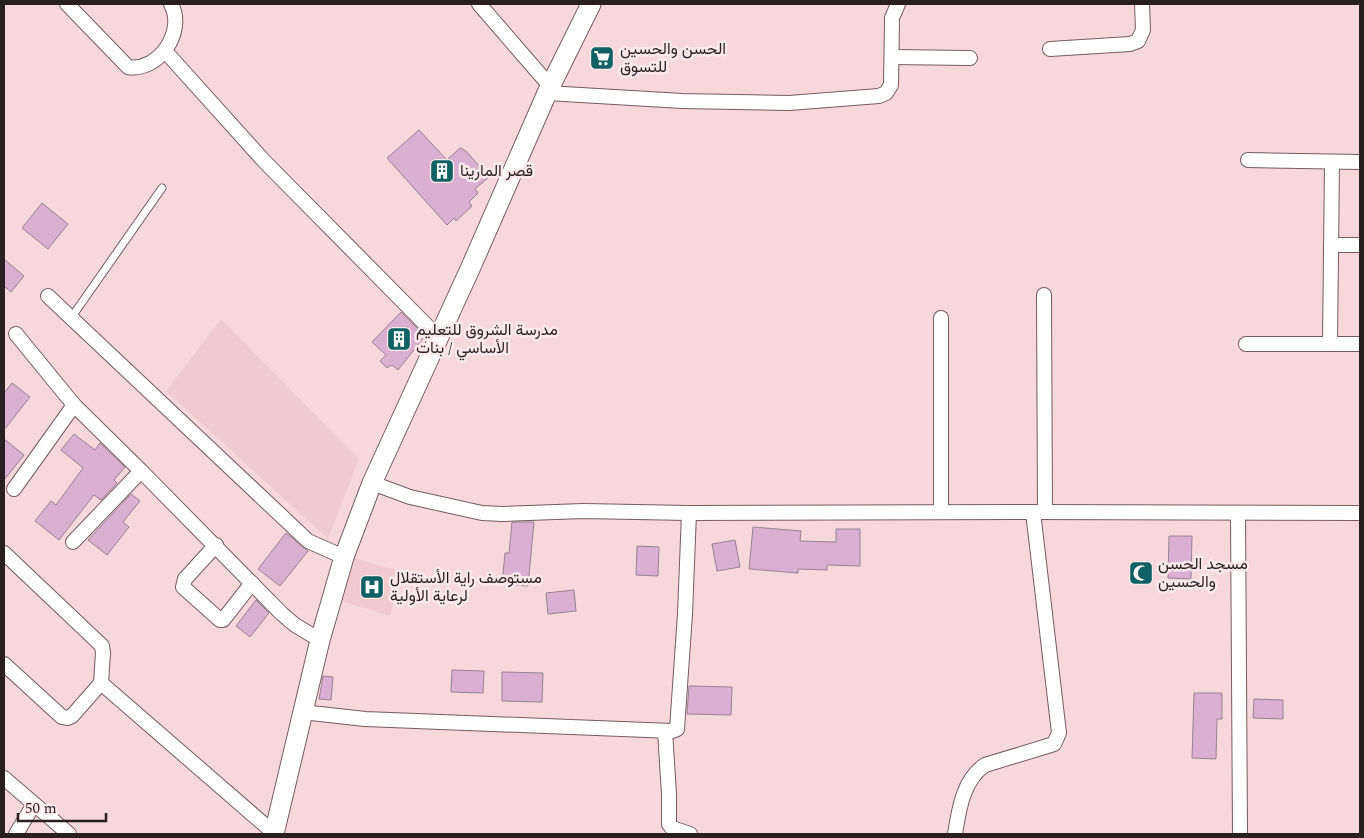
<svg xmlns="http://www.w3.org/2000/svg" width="1364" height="838" viewBox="0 0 1364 838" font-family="Spectral,Vazirmatn,serif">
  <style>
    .built { fill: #f1cad0 }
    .building { fill: #dbafd1; stroke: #978292 }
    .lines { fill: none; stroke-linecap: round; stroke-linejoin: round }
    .service-casing { stroke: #755c60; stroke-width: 9 }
    .minor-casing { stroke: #755c60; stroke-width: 16 }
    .secondary-casing { stroke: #755c60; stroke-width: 21 }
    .service { stroke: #fff; stroke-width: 7 }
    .minor { stroke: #fff; stroke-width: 14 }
    .secondary { stroke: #fff; stroke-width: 19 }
    .labels { text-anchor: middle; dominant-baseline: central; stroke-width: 5; stroke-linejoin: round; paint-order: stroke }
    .poi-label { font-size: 16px; fill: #291f20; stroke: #fbe9eb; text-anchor: start }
  </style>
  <rect width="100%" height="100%" fill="#f6d8dc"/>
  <g class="built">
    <path d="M221 319 359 459 328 539 166 391Z"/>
    <path d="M354 558 403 572 390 616 341 601Z"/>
  </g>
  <g class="building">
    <path d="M419 130 447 160 460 148 466 151 489 177 475 189 478 193 469 202 472 206 456 221 454 218 447 225 387 158Z"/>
    <path d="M42 203 68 224 48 249 22 228Z"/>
    <path d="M4 259 24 276 11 292 4 286Z"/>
    <path d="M401 312 425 336 398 370 392 365 387 368 380 361 386 355 372 342Z"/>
    <path d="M12 383 30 397 4 430V393Z"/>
    <path d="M74 434 95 450 100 443 125 467 114 480 117 483 101 500 94 495 59 540 35 521 51 501 56 505 83 468 61 450Z"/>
    <path d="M4 439 24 455 4 480Z"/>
    <path d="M131 494 140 501 123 522 129 527 107 555 88 540Z"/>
    <path d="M512 522H534L528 586 502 584 505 553H509Z"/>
    <path d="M753 527 801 531 800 541 836 542V529H860V566L827 565V570L798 569V573L749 569Z"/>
    <path d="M286 533 308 551 280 586 258 569Z"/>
    <path d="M1169 536H1192L1191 579 1168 578Z"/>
    <path d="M735 540 740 567 717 571 712 544Z"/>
    <path d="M637 546 659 547 658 576 636 575Z"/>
    <path d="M574 590 576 611 548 614 546 593Z"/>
    <path d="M256 600 269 613 250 637 236 626Z"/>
    <path d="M452 670 484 671 483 693 451 692Z"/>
    <path d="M502 672 543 673 542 702 502 701Z"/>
    <path d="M323 676 333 677 331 700 319 699Z"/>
    <path d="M689 686 732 687 731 715 687 714Z"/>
    <path d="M1194 693H1222V719H1217L1216 759 1192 758Z"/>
    <path d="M1254 699 1283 700V719L1253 718Z"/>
  </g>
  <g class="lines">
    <defs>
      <path id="service" d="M71 318 162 188"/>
      <g id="minor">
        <path d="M67 4 128 67C159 72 186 31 171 4"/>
        <path d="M479 4 550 86"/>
        <path d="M1050 49 1130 44 1138 41 1143 30 1142 4"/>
        <path d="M165 51 264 161 439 338"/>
        <path d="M892 57 970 58"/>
        <path d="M547 93 682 101 789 103 879 96 886 93 891 85 892 18 898 4"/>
        <path d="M1248 160 1360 162"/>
        <path d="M1331 245H1360"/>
        <path d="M1044 295 1045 512"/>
        <path d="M48 296 308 541 344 557"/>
        <path d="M941 318V512"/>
        <path d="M16 334 74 405"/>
        <path d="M1246 344H1360"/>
        <path d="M1330 344 1332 162"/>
        <path d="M372 483 410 497 482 513 502 514 583 511 689 513 1033 512 1360 513"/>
        <path d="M14 489 74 405 141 471"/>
        <path d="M1238 513 1240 834"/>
        <path d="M73 542 141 471 282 614 295 625 320 640"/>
        <path d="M216 545 185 579 183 587 220 620H223L252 583"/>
        <path d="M4 553 99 643 102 646 103 653 101 683 72 716 67 718 62 717 4 664"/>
        <path d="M101 683 274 833"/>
        <path d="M302 712 365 719 672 731 677 729 685 614 689 513"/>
        <path d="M665 731 669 794V824L672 828 690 834"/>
        <path d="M4 778 69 834"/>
        <path d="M16 834 34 804"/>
        <path d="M955 834C959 809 963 780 985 765L1054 744 1059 733 1033 512"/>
      </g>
      <path id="secondary" d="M274 834 320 640 344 557 372 483 470 269 547 93 591 4"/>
    </defs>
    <use href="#service" class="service-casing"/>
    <use href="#minor" class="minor-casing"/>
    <use href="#secondary" class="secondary-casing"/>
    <use href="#service" class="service"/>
    <use href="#minor" class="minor"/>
    <use href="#secondary" class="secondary"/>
  </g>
  <defs>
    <symbol id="supermarket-square" viewBox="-11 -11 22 22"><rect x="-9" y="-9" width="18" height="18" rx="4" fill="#106164" stroke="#fbe9eb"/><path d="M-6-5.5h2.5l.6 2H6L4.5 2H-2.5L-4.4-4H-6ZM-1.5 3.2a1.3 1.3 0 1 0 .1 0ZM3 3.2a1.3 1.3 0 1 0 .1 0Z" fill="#fff"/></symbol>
    <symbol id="building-square" viewBox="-11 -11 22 22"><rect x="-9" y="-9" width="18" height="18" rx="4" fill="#106164" stroke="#fbe9eb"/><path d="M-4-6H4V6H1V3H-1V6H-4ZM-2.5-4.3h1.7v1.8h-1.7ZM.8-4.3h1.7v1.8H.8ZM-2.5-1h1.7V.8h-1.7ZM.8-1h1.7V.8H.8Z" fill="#fff"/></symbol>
    <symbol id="mosque-square" viewBox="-11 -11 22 22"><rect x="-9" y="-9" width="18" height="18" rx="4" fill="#106164" stroke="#fbe9eb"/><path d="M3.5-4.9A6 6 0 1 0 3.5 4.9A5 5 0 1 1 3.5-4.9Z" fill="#fff"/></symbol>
    <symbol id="hospital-square" viewBox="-11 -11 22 22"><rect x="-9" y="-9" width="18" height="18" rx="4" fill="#106164" stroke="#fbe9eb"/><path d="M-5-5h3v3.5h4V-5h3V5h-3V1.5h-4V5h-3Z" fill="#fff"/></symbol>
  </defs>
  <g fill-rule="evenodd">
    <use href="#supermarket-square" x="588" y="44" width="28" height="28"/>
    <use href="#building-square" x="428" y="157" width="28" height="28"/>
    <use href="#building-square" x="385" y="325" width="28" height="28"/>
    <use href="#mosque-square" x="1127" y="559" width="28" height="28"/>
    <use href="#hospital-square" x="358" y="573" width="28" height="28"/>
  </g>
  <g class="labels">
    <g class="poi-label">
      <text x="620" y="49">الحسن والحسين<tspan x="620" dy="18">للتسوق</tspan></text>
      <text x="460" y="171">قصر المارينا</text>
      <text x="416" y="330">مدرسة الشروق للتعليم<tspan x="416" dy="18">الأساسي / بنات</tspan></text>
      <text x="1158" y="564">مسجد الحسن<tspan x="1158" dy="18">والحسين</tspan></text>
      <text x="390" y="578">مستوصف راية الأستقلال<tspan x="390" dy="18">لرعاية الأولية</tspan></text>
    </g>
  </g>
  <rect width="1364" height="838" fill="none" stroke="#291f20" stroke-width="10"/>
  <path d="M18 813v8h88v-8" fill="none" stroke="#291f20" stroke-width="2.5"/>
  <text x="25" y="813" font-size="15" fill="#291f20" stroke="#fbe9eb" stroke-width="4" paint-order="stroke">50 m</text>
</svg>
